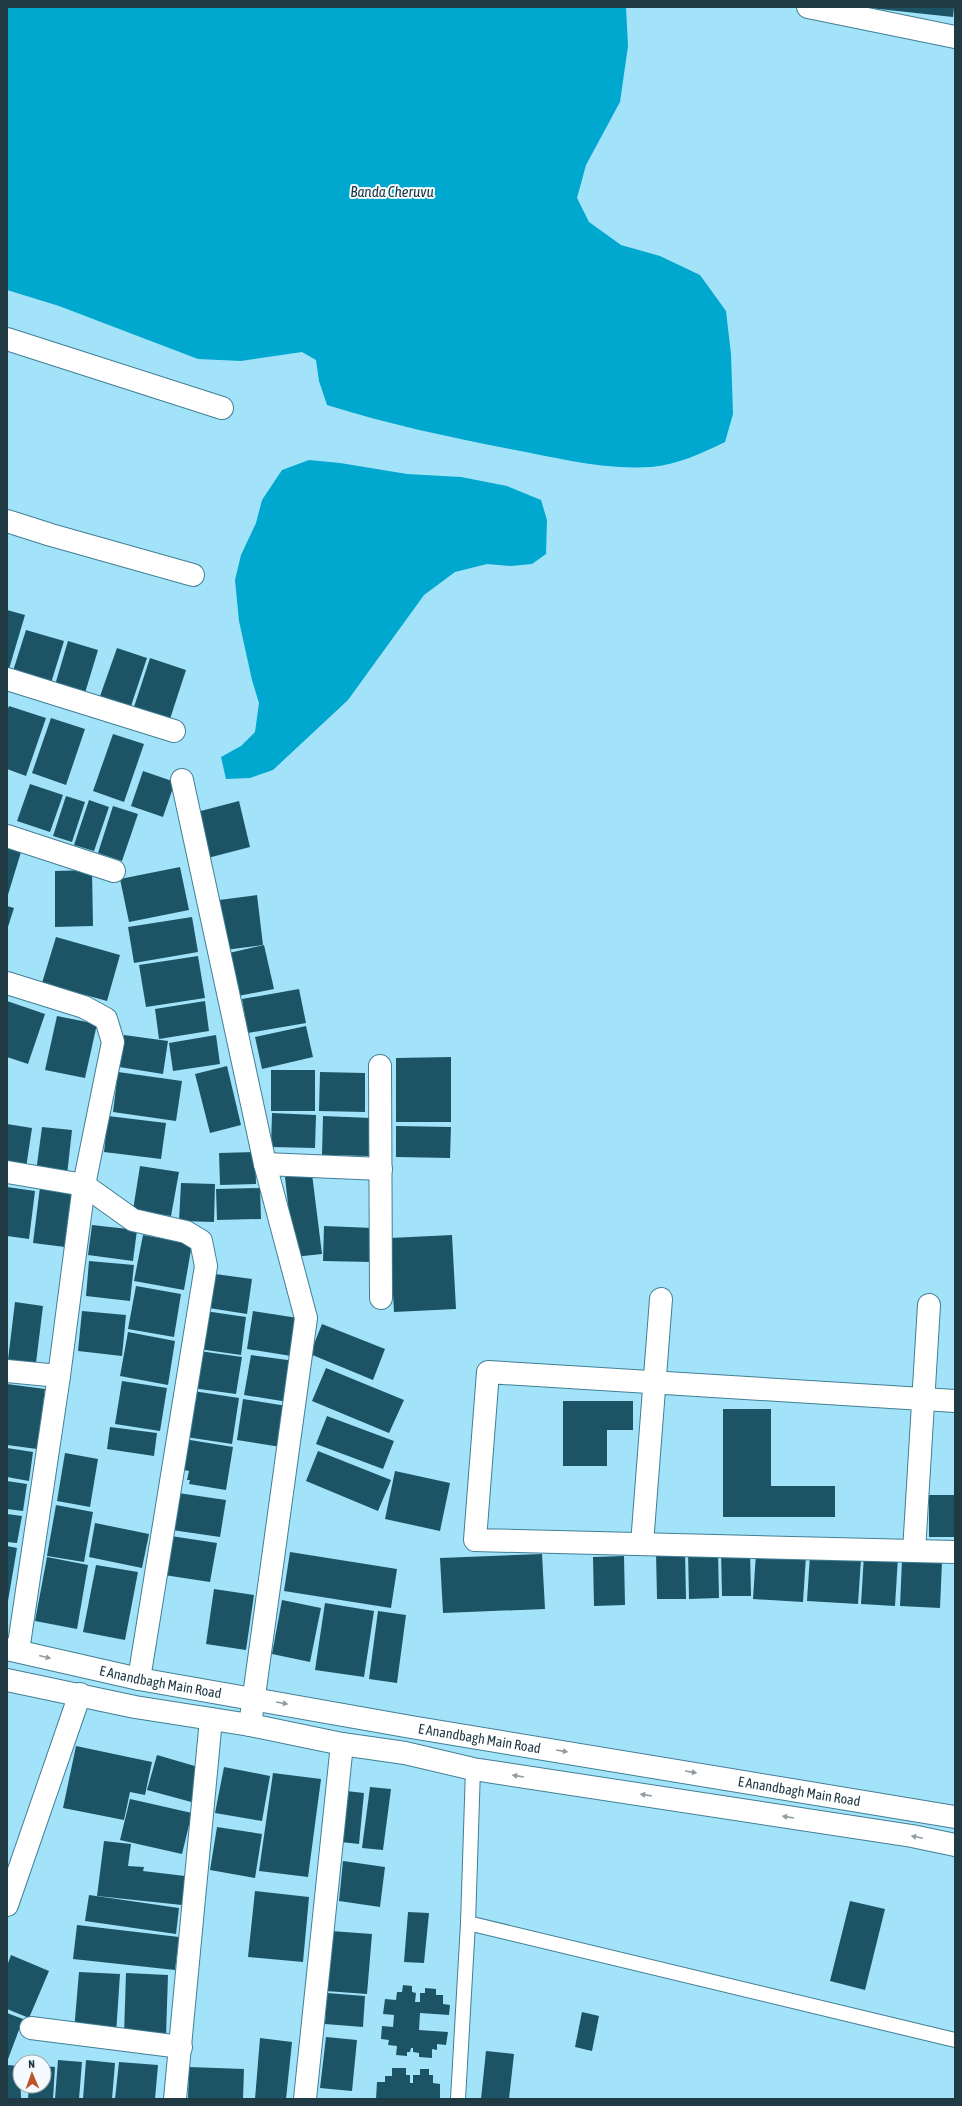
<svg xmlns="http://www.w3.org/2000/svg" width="962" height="2106" viewBox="0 0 962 2106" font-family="'Asap Condensed',sans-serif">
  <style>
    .water { fill: #00a7ce }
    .building { fill: #1d5465 }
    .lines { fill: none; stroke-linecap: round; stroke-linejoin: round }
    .service-casing { stroke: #417f94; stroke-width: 16 }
    .minor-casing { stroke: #417f94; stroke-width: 24 }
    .tertiary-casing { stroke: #417f94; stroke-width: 24 }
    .service { stroke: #fff; stroke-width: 14 }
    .minor { stroke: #fff; stroke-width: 22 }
    .tertiary { stroke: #fff; stroke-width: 22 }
    .oneway { fill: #909ca2 }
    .labels { text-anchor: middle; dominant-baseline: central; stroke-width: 4; stroke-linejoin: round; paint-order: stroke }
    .street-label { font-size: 14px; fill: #203a44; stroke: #f4fafd }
    .water-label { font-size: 15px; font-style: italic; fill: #19353e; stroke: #f4fafd }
  </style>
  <rect width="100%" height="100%" fill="#a3e3fa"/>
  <g class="water">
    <path d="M7 7H626L628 46 620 102 586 165 577 198 589 222 621 245 660 256 700 275 726 311 731 354 733 414 725 442C702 453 677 465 651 467 603 470 557 458 510 449 449 437 387 424 327 405L319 381 316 360 302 352 241 361 198 359 59 306 7 290Z"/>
    <path d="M309 460 340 463 407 474 461 477 507 486 541 500 547 520 546 554 532 564 511 566 487 564 455 572 424 595 348 700 273 770 250 778 226 779 221 757 241 746 255 732 259 703 252 680 239 621 235 580 241 555 256 523 262 500 282 470Z"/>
  </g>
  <g class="building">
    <path d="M860 7H954L953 17Z"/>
    <path d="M7 610 25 615 9 669 7 668Z"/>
    <path d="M26 630 64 641 51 683 13 671Z"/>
    <path d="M68 641 98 650 85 693 55 685Z"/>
    <path d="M117 648 147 658 130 709 99 699Z"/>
    <path d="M150 658 186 670 169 722 133 710Z"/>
    <path d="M9 706 46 718 26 776 7 769V711Z"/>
    <path d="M51 718 85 729 66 785 32 773Z"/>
    <path d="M113 734 144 744 124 802 93 791Z"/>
    <path d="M143 771 175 782 163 817 131 806Z"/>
    <path d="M30 784 63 795 50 832 17 821Z"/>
    <path d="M66 796 85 802 72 842 53 836Z"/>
    <path d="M89 800 109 807 94 851 74 845Z"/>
    <path d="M239 801 250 847 204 859 193 813Z"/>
    <path d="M113 806 138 814 122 861 98 853Z"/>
    <path d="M7 847 21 852 7 898Z"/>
    <path d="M180 867 189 910 129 922 120 879Z"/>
    <path d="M92 870 93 926 55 927V871Z"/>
    <path d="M257 895 263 945 225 950 219 900Z"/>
    <path d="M7 906 14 908 7 930Z"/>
    <path d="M192 917 198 952 134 963 128 927Z"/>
    <path d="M56 937 120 955 107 1001 42 983Z"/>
    <path d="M264 945 274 989 238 996 229 953Z"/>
    <path d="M198 956 205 998 146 1007 139 965Z"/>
    <path d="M299 989 306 1023 248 1033 242 999Z"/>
    <path d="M7 1001 45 1014 28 1064 7 1057Z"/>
    <path d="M205 1001 209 1031 159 1039 155 1009Z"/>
    <path d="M57 1016 97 1024 85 1078 45 1070Z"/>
    <path d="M306 1026 313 1057 262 1069 255 1037Z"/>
    <path d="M124 1035 168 1041 163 1074 119 1067Z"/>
    <path d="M216 1035 220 1064 173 1071 169 1043Z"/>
    <path d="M451 1057V1122H396V1058Z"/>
    <path d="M227 1066 241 1125 210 1133 195 1074Z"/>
    <rect x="271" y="1070" width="44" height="41"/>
    <path d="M118 1072 182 1081 176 1121 113 1112Z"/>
    <path d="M320 1072 365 1073V1112L319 1111Z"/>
    <path d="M272 1113 316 1115 315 1148 271 1147Z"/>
    <path d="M108 1116 166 1123 161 1159 104 1152Z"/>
    <path d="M323 1116 371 1118 370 1156 322 1155Z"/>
    <path d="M7 1124 32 1128 26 1168 7 1165Z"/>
    <path d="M396 1126 451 1127 450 1158 396 1157Z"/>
    <path d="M42 1127 72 1130 67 1175 36 1172Z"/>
    <path d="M255 1152 256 1184 220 1185 219 1153Z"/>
    <path d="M140 1166 179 1172 171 1216 133 1210Z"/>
    <path d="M312 1174 322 1254 294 1257 285 1177Z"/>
    <path d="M181 1183 215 1184 214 1222 179 1221Z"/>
    <path d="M7 1187 35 1191 29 1239 7 1236Z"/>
    <path d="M40 1187 72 1191 65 1247 33 1243Z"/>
    <path d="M260 1188 261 1219 217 1220 216 1189Z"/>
    <path d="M92 1225 137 1230 133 1261 88 1255Z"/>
    <path d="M324 1226 373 1228 371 1262 323 1261Z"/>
    <path d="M143 1235 192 1244 184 1290 134 1281Z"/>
    <path d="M452 1235 456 1309 394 1312 390 1238Z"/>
    <path d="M89 1261 134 1265 130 1301 86 1296Z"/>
    <path d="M215 1274 252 1279 247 1314 209 1308Z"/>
    <path d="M136 1286 181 1294 174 1337 128 1329Z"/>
    <path d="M15 1302 43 1306 36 1363 8 1360Z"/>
    <path d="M82 1311 126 1315 122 1356 78 1351Z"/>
    <path d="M205 1311 246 1317 241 1355 199 1349Z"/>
    <path d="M253 1311 298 1318 291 1356 247 1349Z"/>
    <path d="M322 1324 385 1349 373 1380 310 1354Z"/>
    <path d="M128 1332 175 1341 168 1385 120 1376Z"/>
    <path d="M199 1351 242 1357 236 1394 192 1388Z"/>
    <path d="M251 1355 295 1361 288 1402 244 1395Z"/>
    <path d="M326 1368 404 1400 389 1433 312 1401Z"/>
    <path d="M122 1381 167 1388 160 1431 115 1424Z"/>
    <path d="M7 1384 45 1389 37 1449 7 1445Z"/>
    <path d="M193 1391 239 1398 232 1444 186 1437Z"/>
    <path d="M243 1399 287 1406 281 1447 237 1440Z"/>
    <path d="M563 1401H633V1430H607V1466H563Z"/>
    <path d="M723 1409H771V1486H835V1517H723Z"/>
    <path d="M327 1416 394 1441 383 1469 316 1444Z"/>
    <path d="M110 1427 157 1433 154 1456 107 1449Z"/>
    <path d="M184 1439 233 1447 226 1490 189 1484 190 1480H187L189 1471 184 1470 185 1467 180 1466Z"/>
    <path d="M7 1448 33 1452 29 1481 7 1477Z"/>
    <path d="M318 1451 391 1480 378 1511 306 1481Z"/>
    <path d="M65 1453 98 1459 90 1507 57 1501Z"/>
    <path d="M395 1471 450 1483 440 1531 385 1519Z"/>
    <path d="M7 1481 27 1484 23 1511 7 1509Z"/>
    <path d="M178 1493 226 1500 220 1537 172 1530Z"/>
    <rect x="929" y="1495" width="26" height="42"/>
    <path d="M56 1505 93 1512 84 1562 47 1556Z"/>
    <path d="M7 1514 22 1516 17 1543 7 1542Z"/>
    <path d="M95 1523 149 1534 142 1568 89 1557Z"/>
    <path d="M171 1536 217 1543 210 1582 164 1575Z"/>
    <path d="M7 1546 17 1548 8 1601H7Z"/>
    <path d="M750 1549 751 1596H722L721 1550Z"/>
    <path d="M685 1551 686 1599H657L656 1552Z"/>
    <path d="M688 1551H718L719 1598 689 1599Z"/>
    <path d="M290 1552 397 1569 391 1608 284 1591Z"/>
    <path d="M756 1553 806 1556 803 1602 753 1599Z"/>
    <path d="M542 1554 545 1609 443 1613 440 1558Z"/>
    <path d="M810 1555 861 1559 858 1604 807 1601Z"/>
    <path d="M864 1555 898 1557 895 1606 861 1604Z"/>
    <path d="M624 1556 625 1605 594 1606 593 1557Z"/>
    <path d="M47 1557 88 1565 77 1629 35 1621Z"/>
    <path d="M902 1560 942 1561 940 1608 900 1606Z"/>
    <path d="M96 1565 138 1572 125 1640 83 1632Z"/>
    <path d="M214 1589 254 1595 246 1650 206 1644Z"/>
    <path d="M282 1600 321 1608 310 1662 272 1654Z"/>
    <path d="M325 1603 374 1611 364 1677 315 1670Z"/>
    <path d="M378 1611 406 1615 397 1683 369 1679Z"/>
    <path d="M76 1746 152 1762 145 1795 130 1792 124 1820 63 1808Z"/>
    <path d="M157 1755 205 1769 195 1803 147 1790Z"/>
    <path d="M224 1767 270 1776 262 1821 215 1813Z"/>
    <path d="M273 1773 321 1779 308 1877 259 1871Z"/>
    <path d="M370 1787 391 1789 383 1850 362 1848Z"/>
    <path d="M346 1791 364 1793 359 1844 341 1842Z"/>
    <path d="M130 1799 192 1813 182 1854 120 1840Z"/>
    <path d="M217 1827 262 1834 255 1878 210 1870Z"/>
    <path d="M104 1841 131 1844 128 1866 144 1867 143 1871 185 1876 182 1905 97 1896Z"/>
    <path d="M343 1861 385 1867 380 1907 339 1901Z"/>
    <path d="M255 1891 309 1897 303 1962 248 1957Z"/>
    <path d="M89 1895 179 1908 176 1934 85 1921Z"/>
    <path d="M850 1901 885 1909 865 1990 830 1981Z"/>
    <path d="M408 1912 429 1913 424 1963 404 1962Z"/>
    <path d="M77 1925 179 1937 175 1970 73 1959Z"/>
    <path d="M331 1931 372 1934 367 1994 326 1991Z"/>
    <path d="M11 1955 49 1971 29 2018 7 2009V1966Z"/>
    <path d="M79 1972 120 1974 116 2034 74 2031Z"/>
    <path d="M126 1973 168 1975 166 2036 124 2035Z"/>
    <path d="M403 1985 412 1986V1992L416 1993 415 2002H420V1993H425V1988L436 1989V1995H443V2004L450 2005 449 2015 420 2013 419 2030 448 2032 446 2045 437 2044V2050L432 2049V2058L419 2057V2053L413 2052V2048H411L410 2052H407V2056L396 2055 397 2046 388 2045 389 2040 381 2039 382 2026 393 2027 394 2015 383 2014 385 1999 396 2000 397 1992H402Z"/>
    <path d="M327 1993 365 1996 363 2027 325 2024Z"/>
    <path d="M582 2012 599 2016 592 2051 575 2047Z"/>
    <path d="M7 2013 23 2019 7 2062Z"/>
    <path d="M326 2037 357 2040 352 2091 320 2088Z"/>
    <path d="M260 2038 292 2042 286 2099H255Z"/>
    <path d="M486 2051 514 2054 509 2099H481Z"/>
    <path d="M58 2060 82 2062 79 2099H55Z"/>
    <path d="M86 2060 115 2063 112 2099H83Z"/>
    <path d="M119 2062 158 2065 155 2099H115Z"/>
    <path d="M7 2065 20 2066 21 2099H7Z"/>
    <path d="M44 2066 55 2067 53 2099H28L29 2086H44Z"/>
    <path d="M189 2067 244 2069 243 2099H188Z"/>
    <path d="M392 2068H406V2075H410V2083H413V2075H420V2069H429V2075H433V2083L440 2084V2099H376L377 2082H385V2076H392Z"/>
  </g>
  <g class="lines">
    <defs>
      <g id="service">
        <path d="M468 1923 955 2040"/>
        <path d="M458 2099 468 1923 473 1769"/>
      </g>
      <g id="minor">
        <path d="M808 7 955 37"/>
        <path d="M7 339 222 408"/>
        <path d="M7 521 51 535 193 575"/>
        <path d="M7 679 174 731"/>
        <path d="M182 780 265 1164 306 1318 250 1725"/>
        <path d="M7 836 114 871"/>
        <path d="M7 983 84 1007 106 1019 113 1042 84 1185 59 1376 18 1651"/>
        <path d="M380 1066 381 1298"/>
        <path d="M265 1164 381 1169"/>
        <path d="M7 1172 84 1185 133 1220 186 1232 201 1241 206 1266 139 1679"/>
        <path d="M7 1371 59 1376"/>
        <path d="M955 1401 488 1372 475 1540 955 1552"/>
        <path d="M642 1544 661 1299"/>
        <path d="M914 1551 929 1305"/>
        <path d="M7 1905 80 1694"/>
        <path d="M31 2028 181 2047"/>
        <path d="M175 2099 211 1719"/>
        <path d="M305 2099 342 1744"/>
      </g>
      <g id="tertiary">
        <path id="s1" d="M7 1649 139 1679 411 1727 955 1817"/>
        <path d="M7 1680 135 1707 250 1725 342 1744 405 1753 473 1769 912 1836 955 1845"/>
      </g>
    </defs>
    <use href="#service" class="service-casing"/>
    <use href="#minor" class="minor-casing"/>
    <use href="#tertiary" class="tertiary-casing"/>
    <use href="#service" class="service"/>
    <use href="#minor" class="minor"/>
    <use href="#tertiary" class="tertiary"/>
  </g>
  <defs><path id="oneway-solid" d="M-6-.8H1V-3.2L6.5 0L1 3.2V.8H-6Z"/></defs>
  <g class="oneway">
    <use href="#oneway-solid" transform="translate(45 1657) rotate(14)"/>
    <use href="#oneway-solid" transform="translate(282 1703) rotate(10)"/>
    <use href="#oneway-solid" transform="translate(562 1751) rotate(9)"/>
    <use href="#oneway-solid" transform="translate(691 1772) rotate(9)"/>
    <use href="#oneway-solid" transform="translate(518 1776) rotate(-171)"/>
    <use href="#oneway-solid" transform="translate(646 1795) rotate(-171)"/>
    <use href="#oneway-solid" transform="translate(788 1817) rotate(-171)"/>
    <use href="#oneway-solid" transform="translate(917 1837) rotate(-168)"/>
  </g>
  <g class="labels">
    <g class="street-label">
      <text stroke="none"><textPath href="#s1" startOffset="157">E Anandbagh Main Road</textPath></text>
      <text stroke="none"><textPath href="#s1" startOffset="481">E Anandbagh Main Road</textPath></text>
      <text stroke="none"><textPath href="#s1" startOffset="805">E Anandbagh Main Road</textPath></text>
    </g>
    <g class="water-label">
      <text x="392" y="191">Banda Cheruvu</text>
    </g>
  </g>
  <rect width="962" height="2106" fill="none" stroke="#203a44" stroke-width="16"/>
  <g transform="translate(32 2074) rotate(358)"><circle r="19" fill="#f4fafd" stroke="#9fadb3"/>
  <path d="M0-3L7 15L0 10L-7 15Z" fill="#bc5629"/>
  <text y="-6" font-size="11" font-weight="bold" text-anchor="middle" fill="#203a44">N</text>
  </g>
</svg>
